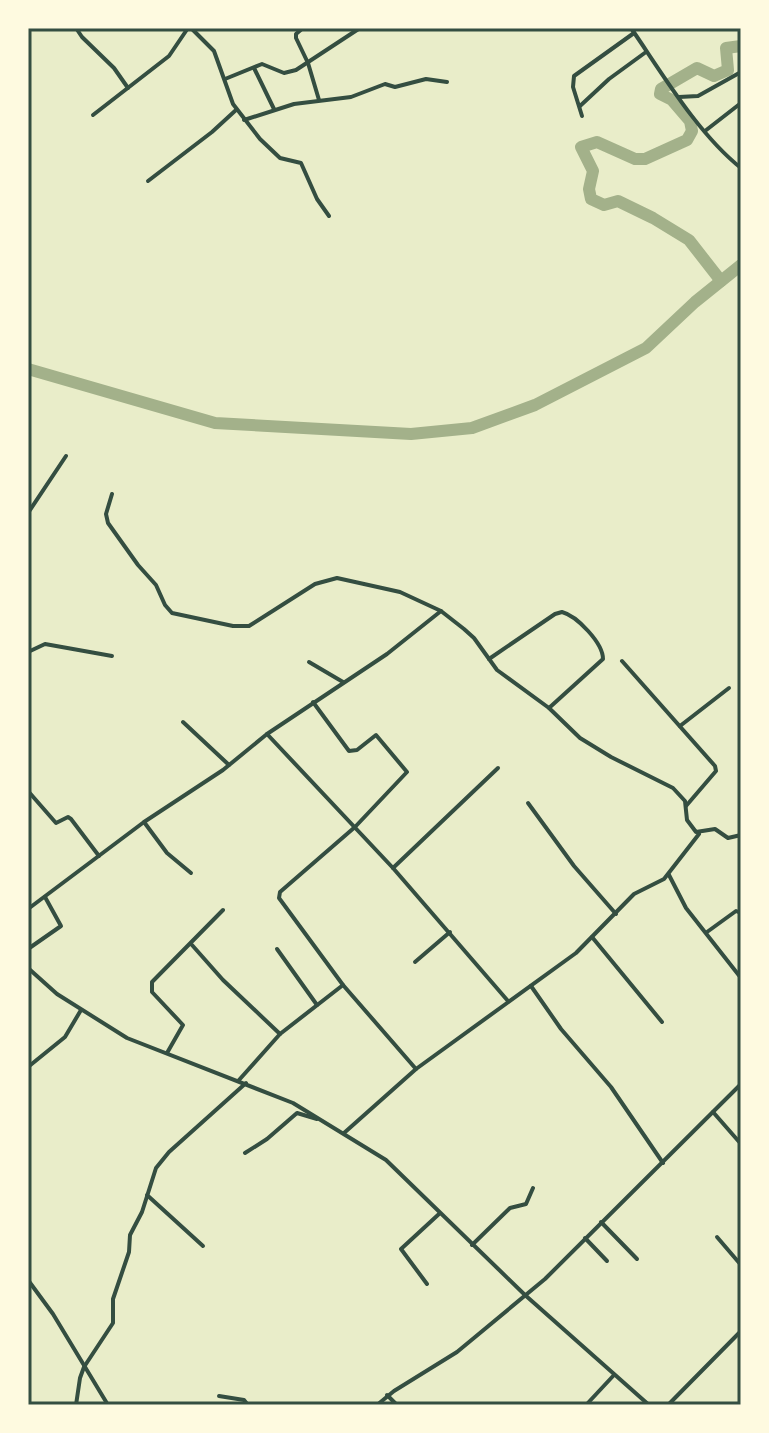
<svg xmlns="http://www.w3.org/2000/svg" width="769" height="1433" viewBox="0 0 769 1433" font-family="Poppins,sans-serif">
  <style>
    .lines { fill: none; stroke-linecap: round; stroke-linejoin: round }
    .river { stroke: #a3b18a; stroke-width: 12 }
    .minor { stroke: #344e41; stroke-width: 4 }
    .tertiary { stroke: #344e41; stroke-width: 4 }
    .neatline { fill: none; stroke: #344e41; stroke-width: 3 }
  </style>
  <rect width="100%" height="100%" fill="#e9edc9"/>
  <g class="lines">
    <g class="river">
      <path d="M721 281 689 240 653 218 618 201 604 205 591 199 589 189 593 171 581 147 597 142 635 159H645L687 140 692 131 690 121 672 100 660 94 661 89 697 68 714 76 728 70 726 48 741 46"/>
      <path d="M28 369 215 423 411 434 472 428 535 405 646 348 695 302 741 265"/>
    </g>
    <g class="minor">
      <path d="M76 28 82 37 114 68 128 88"/>
      <path d="M191 28 214 51 233 104 260 139 280 158 301 163 317 199 329 216"/>
      <path d="M303 28 296 34V38L308 63 319 100"/>
      <path d="M631 28C662 73 698 134 741 168"/>
      <path d="M677 28H684"/>
      <path d="M254 68 274 109"/>
      <path d="M225 79 262 64 284 73 296 70 360 28"/>
      <path d="M679 97 698 96 741 72"/>
      <path d="M580 106 609 79 646 52"/>
      <path d="M93 115 169 56 188 28"/>
      <path d="M582 116 573 87 574 76 634 33"/>
      <path d="M244 120 294 104 351 97 385 84 395 87 426 79 447 82"/>
      <path d="M705 131 741 103"/>
      <path d="M148 181 212 132 236 110"/>
      <path d="M112 494 106 514 108 523 138 565 156 585 165 605 172 613 233 626H249L315 584 337 578 400 592 441 611 464 629 474 638 497 670 549 708 580 738 611 757 673 788 685 801 687 820 696 832 715 829 728 838 741 835"/>
      <path d="M28 513 66 456"/>
      <path d="M28 652 45 644 112 656"/>
      <path d="M489 659 555 614 562 612C577 616 603 643 603 659L549 708"/>
      <path d="M622 661 715 766 716 771 686 806"/>
      <path d="M309 662 343 682"/>
      <path d="M313 702 349 751 357 750 376 735 407 772 355 827 280 892 279 898 343 985 416 1069"/>
      <path d="M183 722 229 765"/>
      <path d="M680 726 729 688"/>
      <path d="M267 734 393 868 508 1001"/>
      <path d="M28 791 56 823 68 817 71 819 99 856"/>
      <path d="M528 803 574 866 616 914"/>
      <path d="M144 822 167 853 191 873"/>
      <path d="M393 868 498 768"/>
      <path d="M669 875 686 908 741 978"/>
      <path d="M28 909 144 822 223 770 267 734 387 654 441 611"/>
      <path d="M707 932 736 911 741 913"/>
      <path d="M592 937 662 1022"/>
      <path d="M192 945 223 980 280 1034"/>
      <path d="M28 949 61 926 45 897"/>
      <path d="M277 949 317 1005"/>
      <path d="M415 962 450 932"/>
      <path d="M531 986 561 1029 611 1087 663 1163"/>
      <path d="M167 1053 183 1025 152 992V982L223 910"/>
      <path d="M28 1067 65 1037 81 1010"/>
      <path d="M239 1080 280 1034 343 985"/>
      <path d="M713 1112 741 1144"/>
      <path d="M344 1133 416 1069 576 953 634 894 664 879 699 834"/>
      <path d="M245 1153 267 1139 297 1113 317 1119"/>
      <path d="M147 1195 203 1246"/>
      <path d="M601 1222 637 1259"/>
      <path d="M717 1237 741 1265"/>
      <path d="M585 1238 607 1261"/>
      <path d="M472 1245 510 1208 526 1204 533 1188"/>
      <path d="M28 1280 53 1314 108 1405"/>
      <path d="M427 1284 401 1249 439 1214"/>
      <path d="M387 1395 397 1405"/>
      <path d="M219 1396 244 1400 248 1405"/>
      <path d="M76 1405 80 1378 84 1367 113 1323V1299L129 1252 130 1235 142 1212 156 1168 169 1152 246 1083"/>
      <path d="M377 1405 394 1391 457 1352 545 1279 741 1084"/>
      <path d="M586 1405 614 1375"/>
      <path d="M668 1405 741 1331"/>
    </g>
    <path class="tertiary" d="M28 968 57 994 127 1038 293 1103 386 1160 525 1295 649 1405"/>
  </g>
  <rect width="769" height="1433" fill="none" stroke="#fefae0" stroke-width="60"/>
  <rect x="30" y="30" width="709" height="1373" class="neatline"/>
</svg>
